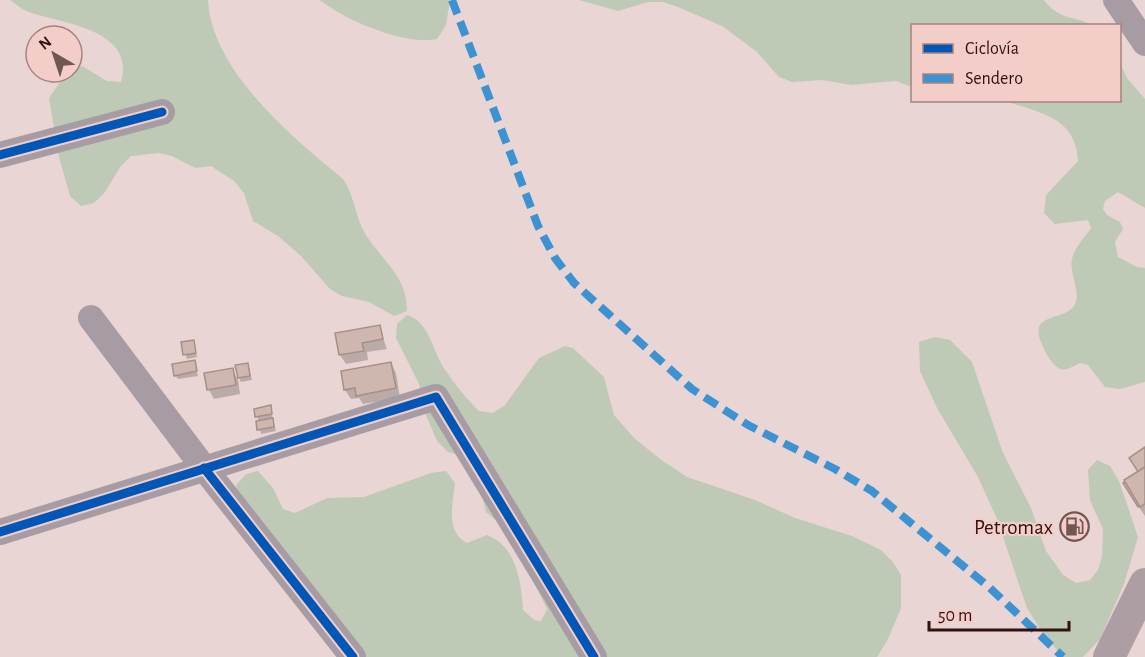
<svg xmlns="http://www.w3.org/2000/svg" width="1145" height="657" viewBox="0 0 1145 657" font-family="'Alegreya Sans',sans-serif">
  <style>
    .green { fill: #becab5 }
    .shadow { fill: #0003 }
    .building { fill: #cfb7af; stroke: #a68f87; stroke-width: 1.5 }
    .lines { fill: none; stroke-linecap: round; stroke-linejoin: round }
    .minor { stroke: #a79ca3; stroke-width: 26 }
    .major { stroke: #ad9ea4; stroke-width: 32 }
    .quiet { stroke: #3d92d2; stroke-width: 8; stroke-dasharray: 15 8; stroke-linecap: butt }
    .cycleway-casing { stroke: #f3cec9; stroke-width: 13 }
    .cycleway { stroke: #0057b8; stroke-width: 9 }
    .labels { text-anchor: middle; dominant-baseline: central; stroke-width: 4.5; stroke-linejoin: round; paint-order: stroke }
    .poi-label { font-size: 21px; fill: #32110e; stroke: #f3cec9; text-anchor: end }
  </style>
  <rect width="100%" height="100%" fill="#e9d5d3"/>
  <g class="green">
    <path d="M10 0H208C212 71 291 136 343 179 355 196 355 218 366 235 383 262 407 276 407 311L394 316 369 302 342 296 330 289 301 256 278 236 253 221 244 193 234 181 211 166 195 168 172 156 159 153 131 156 121 166 105 192 94 203 81 206 70 196 59 157 49 98 67 72 82 66 107 81 121 82C136 29 63 24 29 12 22 10 16 4 10 0Z"/>
    <path d="M320 0H450L446 25 437 39C406 46 344 20 320 0Z"/>
    <path d="M579 0H1044C1060 21 1073 15 1092 25L912 26V87L896 81 851 85 822 80 792 82 779 77 757 52 722 26 678 7 663 2H648L618 11Z"/>
    <path d="M1120 63 1127 78 1145 99V208L1118 192 1105 201 1103 209 1107 215 1120 222 1123 229 1115 242 1118 257 1137 267 1145 268V382L1120 389 1105 387 1088 365 1080 363C1071 367 1063 374 1055 365 1048 358 1045 352 1041 342 1028 311 1067 322 1075 304 1081 292 1069 273 1072 259 1074 248 1085 237 1091 228L1088 220 1055 224 1044 213 1046 195 1078 161C1076 117 1040 113 1005 101L1120 100Z"/>
    <path d="M407 315C430 321 433 354 446 371 455 385 467 399 479 411L493 413 505 405 539 358 565 346 573 348 604 377 614 415 634 438 660 459 687 477 755 500 795 518 852 536 881 550 893 562 901 575V608L888 639 877 657H359L239 511 236 485 246 474 258 471 273 488 283 509 295 513 327 498 364 497 431 473 446 471 455 483C453 503 445 532 467 543L487 535C517 547 521 581 523 610L534 620 541 621 547 609 533 581 527 560 505 528 486 512 475 468 463 456 448 452 437 441 423 408 419 384 396 338 397 324Z"/>
    <path d="M935 337 950 340 972 362 1003 453 1031 508 1046 551 1063 575 1076 583 1090 580 1098 570 1102 556 1103 529 1090 500 1088 470 1097 460 1110 466 1119 481 1138 537 1124 584 1100 639 1083 657H1063L1042 632 1027 608 997 519 978 477 937 408 920 371 919 342Z"/>
  </g>
  <g class="shadow">
    <path d="M379 327 387 349 367 352 368 360 346 364 340 355Z"/>
    <path d="M193 342 197 357 187 359 182 344Z"/>
    <path d="M194 361 198 376 178 379 175 375Z"/>
    <path d="M391 363 396 373 400 398 363 404 359 398 351 399 345 390 342 372Z"/>
    <path d="M248 364 252 380 241 382 239 378Z"/>
    <path d="M232 370 238 379 240 394 214 399 209 390 206 374Z"/>
    <path d="M270 407 276 431 261 434 256 410Z"/>
    <path d="M1145 449V516L1133 498Z"/>
  </g>
  <g class="building">
    <path d="M380 325 383 339 362 343 364 351 339 355 335 333Z"/>
    <path d="M194 340 196 353 183 355 181 342Z"/>
    <path d="M195 360 197 371 174 376 172 364Z"/>
    <path d="M391 362 396 388 356 396 355 388 344 390 341 371Z"/>
    <path d="M248 363 250 376 238 378 235 365Z"/>
    <path d="M233 368 236 385 207 390 204 373Z"/>
    <path d="M271 405 272 414 255 417 254 409Z"/>
    <path d="M273 418 274 427 257 430 256 421Z"/>
    <path d="M1145 447V502L1138 507 1123 483 1139 473 1129 458Z"/>
    <path d="M1145 467V504L1140 507 1124 480Z"/>
  </g>
  <g class="lines">
    <g class="minor">
      <path d="M1116 0 1145 43"/>
      <path d="M0 155 162 112"/>
      <path d="M91 318 204 468 353 657"/>
      <path d="M0 532 436 397 594 657"/>
    </g>
    <path class="major" d="M1109 657 1145 584"/>
    <path class="quiet" d="M452 0 538 226 555 258 574 283 692 389 748 425 835 469 872 491 990 588 1063 657"/>
    <defs>
      <g id="cycleway">
        <path d="M0 155 162 112"/>
        <path d="M204 468 353 657"/>
        <path d="M0 532 436 397 594 657"/>
      </g>
    </defs>
    <use href="#cycleway" class="cycleway-casing"/>
    <use href="#cycleway" class="cycleway"/>
  </g>
  <defs>
    <symbol id="fuel-ring" viewBox="-11 -11 22 22"><circle r="9.5" fill="#f3cec9" stroke="#725653" stroke-width="1.5"/><path d="M-5.5-6h7V0h2V4h1.3V-2.5L3-4.5l.8-.8L6-3V5H2.5V1h-1V6h-7ZM-4.2-4.7v3.2H.2V-4.7Z" fill="#725653"/></symbol>
  </defs>
  <g fill-rule="evenodd">
    <use href="#fuel-ring" x="1058" y="510" width="33" height="33"/>
  </g>
  <g class="labels">
    <g class="poi-label">
      <text x="1053" y="527">Petromax</text>
    </g>
  </g>
  <rect x="911" y="24" width="210" height="78" fill="#f3cec9" stroke="#a6827e" stroke-width="1.5"/>
  <rect x="923" y="44" width="30" height="9" fill="#0057b8" stroke="#a6827e" stroke-width="1.5"/>
  <text x="965" y="54" font-size="18" fill="#32110e">Ciclovía</text>
  <rect x="923" y="74" width="30" height="9" fill="#3d92d2" stroke="#a6827e" stroke-width="1.5"/>
  <text x="965" y="84" font-size="18" fill="#32110e">Sendero</text>
  <g transform="translate(54 54) rotate(321)"><circle r="28" fill="#f3cec9" stroke="#a6827e" stroke-width="1.5"/>
  <path d="M0-4.5L10 22L0 15L-10 22Z" fill="#725653"/>
  <text y="-9" font-size="16" font-weight="bold" text-anchor="middle" fill="#32110e">N</text>
  </g>
  <path d="M929 621v9h140v-9" fill="none" stroke="#32110e" stroke-width="3"/>
  <text x="938" y="621" font-size="18" fill="#32110e" stroke="#f3cec9" stroke-width="4.5" paint-order="stroke">50 m</text>
</svg>
